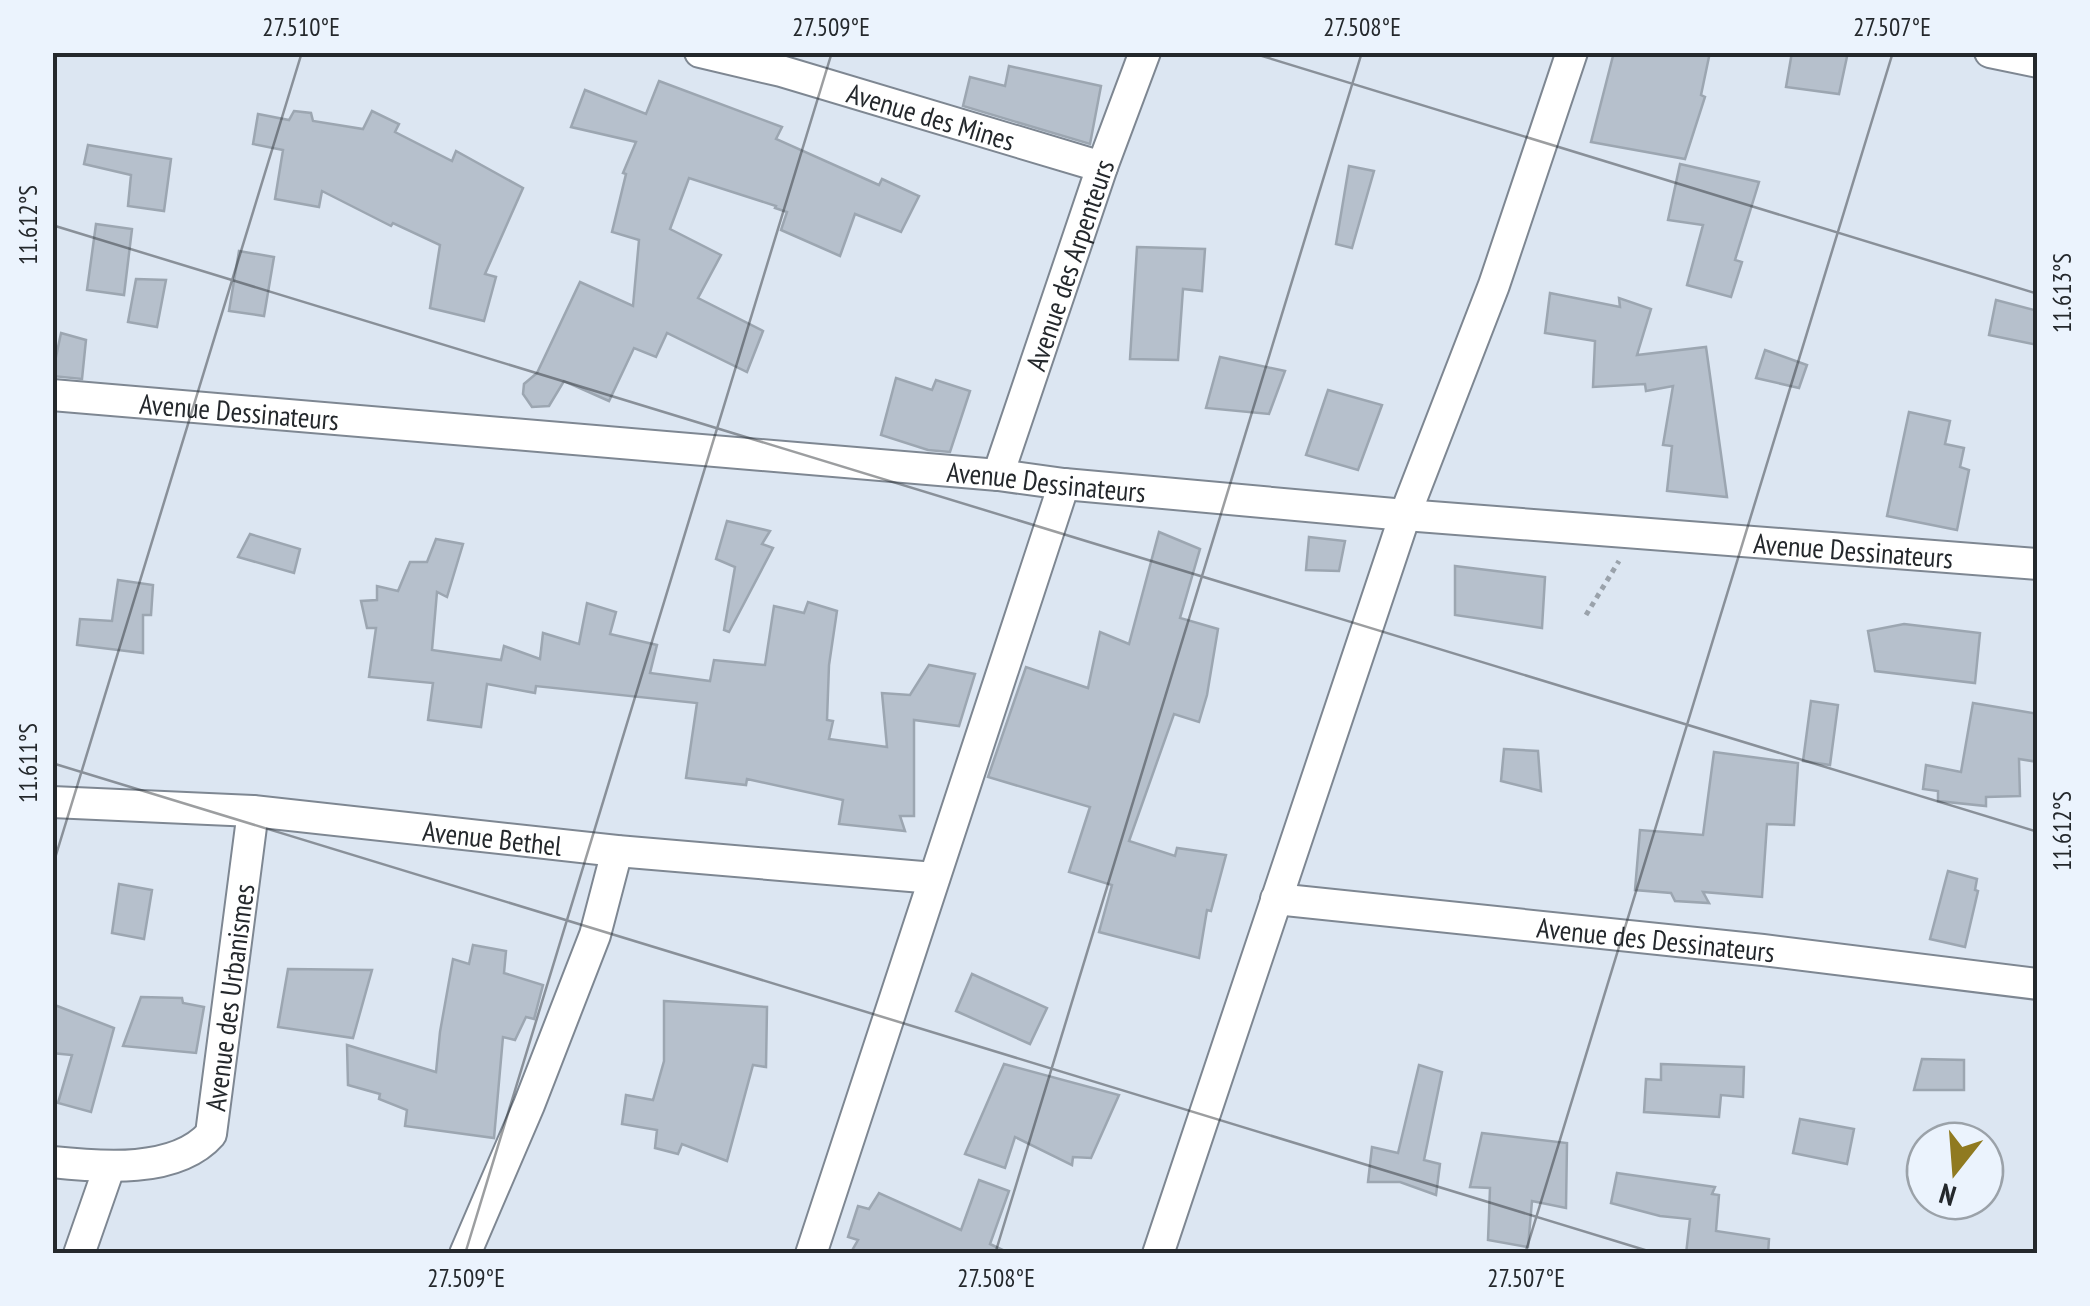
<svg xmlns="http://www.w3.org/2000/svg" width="2090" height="1306" viewBox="0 0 2090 1306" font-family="'PT Sans Narrow',sans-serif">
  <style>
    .building { fill: #b6c0cc; stroke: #9ca6b1; stroke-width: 2.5 }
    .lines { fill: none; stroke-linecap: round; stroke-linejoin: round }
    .street-casing { stroke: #7e8792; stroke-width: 34 }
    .path { stroke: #9aa2ab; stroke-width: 5; stroke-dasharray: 5 5; stroke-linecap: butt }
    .street { stroke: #fff; stroke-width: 30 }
    .ticks { fill: none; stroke: #24282c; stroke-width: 2.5; stroke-opacity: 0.45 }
    .labels { text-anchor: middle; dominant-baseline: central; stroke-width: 8; stroke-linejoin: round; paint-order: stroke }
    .street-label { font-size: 28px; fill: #24282c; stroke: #ebf3fd }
    .neatline { fill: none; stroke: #24282c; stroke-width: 4 }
    .ticks-label { font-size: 25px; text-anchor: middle; fill: #24282c }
  </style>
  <rect width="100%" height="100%" fill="#dce6f2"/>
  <g class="building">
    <path d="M1614 52H1710L1701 95 1705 97 1685 159 1591 142Z"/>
    <path d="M1792 52H1848L1839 94 1786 87Z"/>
    <path d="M1009 66 1101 86 1090 144 963 106 970 77 1005 86Z"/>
    <path d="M659 81 782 127 776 139 879 185 882 179 919 196 901 232 855 214 840 256 781 230 787 212 775 208 776 206 689 178 670 229 721 255 698 298 763 331 747 372 667 333 656 357 634 348 609 401 564 381 549 406 532 407 523 394 524 384 537 373 580 282 633 306 639 240 612 232 626 174 623 173 636 142 571 127 585 90 646 114Z"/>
    <path d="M294 111 311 113 313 121 363 129 372 111 399 124 395 132 452 161 456 151 523 188 485 274 496 277 484 321 430 308 440 245 393 223 391 226 322 191 319 207 275 199 283 150 253 144 258 114 289 120Z"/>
    <path d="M88 145 171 159 164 211 128 206 131 175 84 164Z"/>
    <path d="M1680 164 1759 182 1735 260 1742 262 1731 297 1687 285 1703 225 1668 220Z"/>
    <path d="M1349 166 1374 171 1352 248 1336 244Z"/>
    <path d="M96 224 132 229 124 295 87 290Z"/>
    <path d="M1137 247 1205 249 1202 291 1183 289 1178 360 1130 359Z"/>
    <path d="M239 251 274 257 264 316 229 311Z"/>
    <path d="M136 279 166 280 157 327 128 322Z"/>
    <path d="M1550 293 1620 307 1619 298 1651 309 1637 355 1706 347 1727 497 1667 491 1672 446 1663 445 1673 386 1646 391 1645 384 1593 387 1595 341 1545 333Z"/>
    <path d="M1996 300 2038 311V345L1989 335Z"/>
    <path d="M61 333 86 340 82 379 52 376Z"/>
    <path d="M1765 350 1807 365 1799 388 1756 378Z"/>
    <path d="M1220 357 1285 371 1269 414 1206 408Z"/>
    <path d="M896 378 932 390 936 380 970 391 950 452 928 450 881 435Z"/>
    <path d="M1328 390 1382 405 1358 470 1306 455Z"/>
    <path d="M1909 412 1950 421 1945 444 1964 448 1960 467 1969 470 1957 530 1887 516Z"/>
    <path d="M727 521 770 531 762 544 773 548 729 632 724 630 735 567 716 559Z"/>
    <path d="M1159 532 1200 549 1180 618 1218 629 1207 695 1199 722 1174 714 1129 841 1175 856 1177 848 1226 855 1211 911 1207 910 1199 958 1099 932 1112 885 1069 872 1090 807 988 777 1026 667 1088 688 1100 632 1129 644Z"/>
    <path d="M250 534 300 549 294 573 238 557Z"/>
    <path d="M1309 537 1345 541 1339 571 1306 570Z"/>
    <path d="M436 539 463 544 447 597 437 592 432 650 501 660 504 646 540 659 543 633 579 644 587 603 616 612 610 634 657 645 650 673 710 681 714 660 765 665 774 606 804 613 808 602 837 611 829 665 827 720 833 721 829 739 887 747 882 693 910 695 929 665 975 674 959 726 914 720V816H900L905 831 839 824 843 800 747 779 746 785 686 778 697 703 536 686 535 693 487 684 481 727 428 720 433 683 369 677 376 628H367L361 601 377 600V586L398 591 410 562H427Z"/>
    <path d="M1455 566 1545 577 1542 628 1455 615Z"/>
    <path d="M118 580 153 585 151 615H143V653L77 645 80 619 112 621Z"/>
    <path d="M1904 624 1980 633 1975 683 1875 671 1868 631Z"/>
    <path d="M1811 701 1838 705 1830 765 1803 761Z"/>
    <path d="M1973 703 2038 714V762L2019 759 2020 796 1986 797V806L1938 801V791L1923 789 1926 765 1961 772Z"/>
    <path d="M1504 749 1538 751 1541 791 1501 781Z"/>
    <path d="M1714 752 1798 763 1794 825 1767 824 1762 897 1703 892 1709 903 1675 901 1671 893 1635 890 1640 830 1703 835Z"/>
    <path d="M1948 871 1977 879 1975 890 1978 891 1965 947 1930 939Z"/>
    <path d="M119 884 152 890 144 939 112 933Z"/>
    <path d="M473 945 506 951 504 973 543 985 534 1019 526 1017 515 1040 503 1037 494 1138 405 1126 407 1110 379 1099 380 1094 348 1085 347 1045 436 1072 440 1032 453 959 469 964Z"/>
    <path d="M288 969 372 970 353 1038 278 1027Z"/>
    <path d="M972 974 1047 1008 1030 1044 956 1011Z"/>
    <path d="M141 997 182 998 183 1003 204 1007 196 1053 123 1046Z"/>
    <path d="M664 1001 767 1007 766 1067 753 1065 727 1161 682 1144 678 1154 655 1148 657 1130 622 1124 626 1095 653 1100 664 1061Z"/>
    <path d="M52 1004 114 1028 91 1112 58 1103 72 1055 52 1053Z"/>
    <path d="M1922 1059 1964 1060V1090H1914Z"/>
    <path d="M1004 1064 1119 1095 1091 1158 1073 1157 1072 1165 1015 1137 1005 1168 965 1154Z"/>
    <path d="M1661 1064 1744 1067 1743 1097 1721 1095 1719 1117 1644 1112 1646 1079 1661 1080Z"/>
    <path d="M1419 1065 1442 1072 1424 1160 1440 1164 1436 1195 1400 1182H1368L1372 1147 1398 1153Z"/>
    <path d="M1800 1119 1854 1129 1847 1164 1793 1153Z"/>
    <path d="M1482 1133 1567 1143 1566 1208 1532 1201 1528 1247 1488 1240 1490 1188 1470 1187Z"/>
    <path d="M1617 1173 1715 1187 1712 1194 1719 1195 1716 1231 1769 1239 1768 1254H1686L1690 1219 1660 1216 1611 1203Z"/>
    <path d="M979 1180 1009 1191 990 1244 1011 1254H850L858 1240 848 1237 858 1206 869 1209 879 1193 961 1230Z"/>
  </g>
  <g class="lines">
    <defs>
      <g id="street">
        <path id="s1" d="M700 52 781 71 1102 167"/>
        <path d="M1990 52 2038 62"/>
        <path id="s2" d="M52 395 998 475 1064 484 1405 515 2038 564"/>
        <path id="s3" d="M998 475 1102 167 1145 52"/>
        <path id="s4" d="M52 802 253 811 617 851 934 878"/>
        <path id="s5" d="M1276 899 1763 950 2038 984"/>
        <path id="s6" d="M52 1162C100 1167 176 1174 211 1134L253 811"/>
        <path d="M79 1254 109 1168"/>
        <path d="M465 1254 529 1105 595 935 617 851"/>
        <path d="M811 1254 1064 484"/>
        <path d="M1158 1254 1405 515 1494 285 1572 52"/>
      </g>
    </defs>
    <use href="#street" class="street-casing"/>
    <path class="path" d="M1586 615 1619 561"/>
    <use href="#street" class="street"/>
  </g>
  <path class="ticks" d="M1249 52 2038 294M52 225 2038 832M52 763 1658 1254M52 868 302 52M465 1254 832 52M995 1254 1362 52M1525 1254 1893 52"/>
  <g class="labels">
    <g class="street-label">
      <text stroke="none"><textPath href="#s1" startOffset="240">Avenue des Mines</textPath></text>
      <text stroke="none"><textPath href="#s3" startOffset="222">Avenue des Arpenteurs</textPath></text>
      <text stroke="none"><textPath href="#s2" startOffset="188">Avenue Dessinateurs</textPath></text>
      <text stroke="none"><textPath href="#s2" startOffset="998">Avenue Dessinateurs</textPath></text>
      <text stroke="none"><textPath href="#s2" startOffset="1808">Avenue Dessinateurs</textPath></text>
      <text stroke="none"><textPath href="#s4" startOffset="442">Avenue Bethel</textPath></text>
      <text stroke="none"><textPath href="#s5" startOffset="382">Avenue des Dessinateurs</textPath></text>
      <text stroke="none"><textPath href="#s6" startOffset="305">Avenue des Urbanismes</textPath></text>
    </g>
  </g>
  <rect width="2090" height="1306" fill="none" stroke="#ebf3fd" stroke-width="110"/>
  <g transform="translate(1955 1171) rotate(197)"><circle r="48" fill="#ebf3fd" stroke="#9ba2a9" stroke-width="2.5"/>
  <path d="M0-8L18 38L0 25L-18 38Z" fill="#907a20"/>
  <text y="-15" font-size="28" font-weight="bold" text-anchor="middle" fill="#24282c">N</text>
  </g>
  <rect x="55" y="55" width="1980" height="1196" class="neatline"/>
  <g class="ticks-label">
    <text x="301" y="36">27.510°E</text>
    <text x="831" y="36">27.509°E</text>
    <text x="1362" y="36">27.508°E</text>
    <text x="1892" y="36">27.507°E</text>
    <text transform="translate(28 225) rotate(-90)" y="9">11.612°S</text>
    <text transform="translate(2062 293) rotate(-90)" y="9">11.613°S</text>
    <text transform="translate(28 763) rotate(-90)" y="9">11.611°S</text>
    <text transform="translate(2062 831) rotate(-90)" y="9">11.612°S</text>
    <text x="466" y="1287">27.509°E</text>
    <text x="996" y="1287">27.508°E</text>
    <text x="1526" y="1287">27.507°E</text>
  </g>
</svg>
